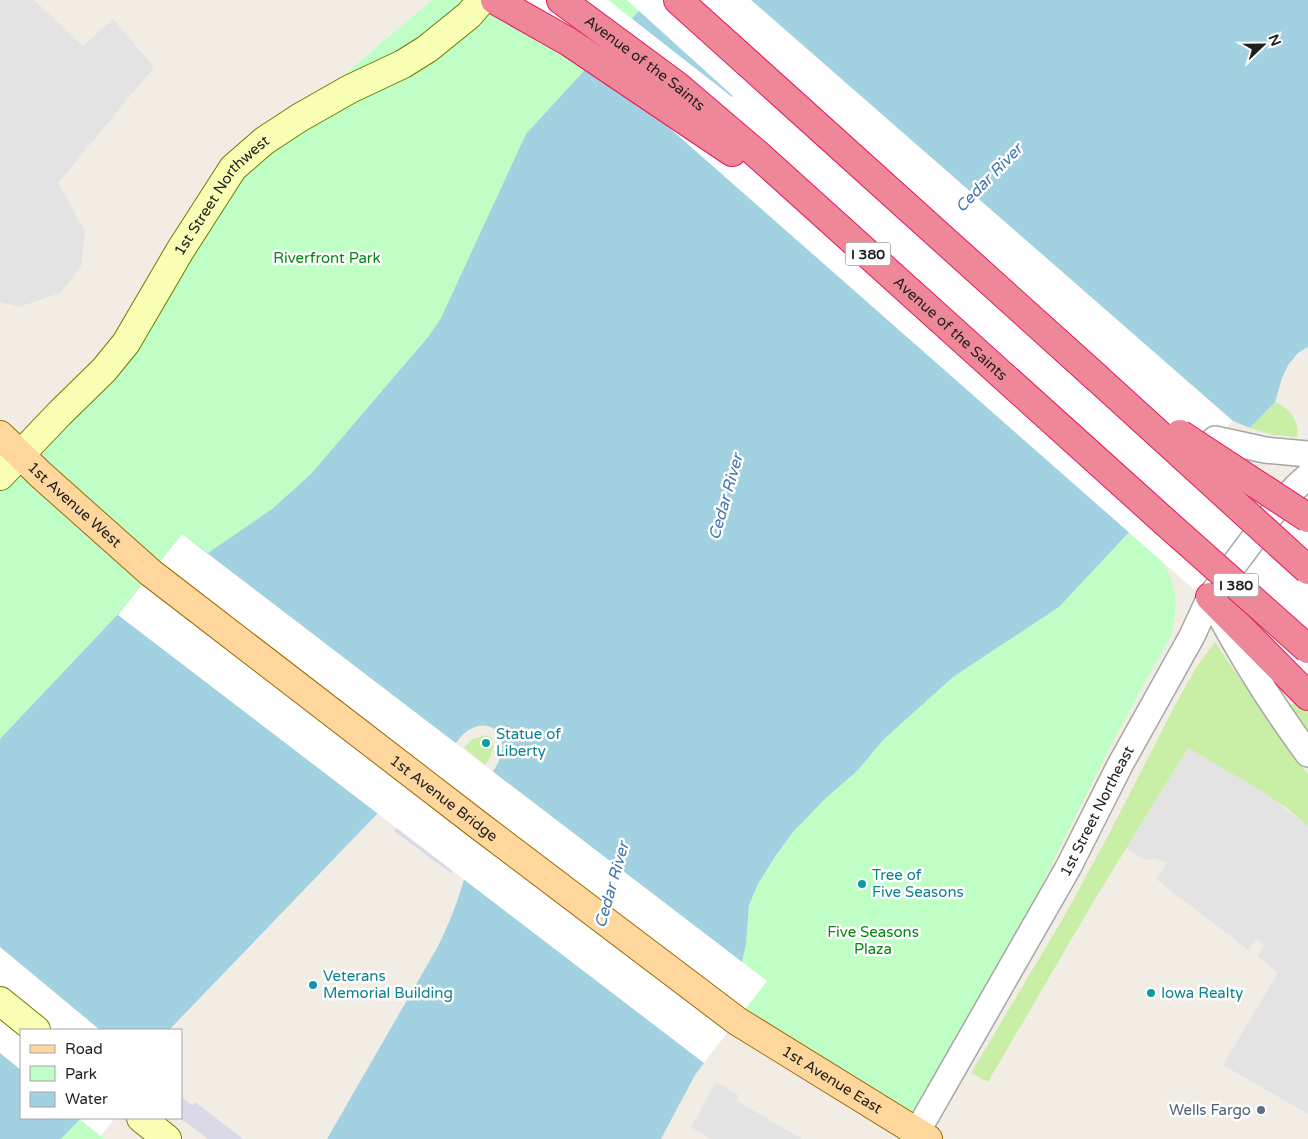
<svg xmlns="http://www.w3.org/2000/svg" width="1308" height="1139" viewBox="0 0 1308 1139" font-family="'Varela Round',sans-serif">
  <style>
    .grass { fill: #c9efa7 }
    .park { fill: #bffec5 }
    .parking { fill: #e3e3e3 }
    .plaza { fill: #d9d9e7 }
    .water { fill: #a2d2e2 }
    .pier { fill: #fff }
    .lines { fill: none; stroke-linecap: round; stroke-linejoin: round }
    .tertiary-casing { stroke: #a6a6a6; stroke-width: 28 }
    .secondary-casing { stroke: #6c7d00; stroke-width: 30 }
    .primary-casing { stroke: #9b6b00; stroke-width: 30 }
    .motorway-casing { stroke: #e9185b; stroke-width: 30 }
    .tertiary { stroke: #fff; stroke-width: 25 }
    .secondary { stroke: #f9feb5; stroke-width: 28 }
    .primary { stroke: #ffd69c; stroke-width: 28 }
    .motorway { stroke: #ee8798; stroke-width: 28 }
    .motorway-bridge-casing { stroke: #e9185b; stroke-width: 30; stroke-linecap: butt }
    .motorway-bridge { stroke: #ee8798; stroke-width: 28 }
    .culture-dot { fill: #0f9aa8; stroke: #fff; stroke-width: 2 }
    .service-dot { fill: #5c6f8a; stroke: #fff; stroke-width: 2 }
    .labels { text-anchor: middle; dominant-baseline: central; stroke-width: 5; stroke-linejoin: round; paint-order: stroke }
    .shield { fill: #fff; stroke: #626262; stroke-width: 1 }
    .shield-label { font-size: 14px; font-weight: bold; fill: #1f1f1f }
    .street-label { font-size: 15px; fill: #1f1f1f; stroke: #fff }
    .park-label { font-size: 15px; fill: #038811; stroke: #fff }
    .culture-label { font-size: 15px; fill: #0d838f; stroke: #fff; text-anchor: start }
    .service-label { font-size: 15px; fill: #4e5e75; stroke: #fff; text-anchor: end }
    .water-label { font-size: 16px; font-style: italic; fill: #4076af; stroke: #fff }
  </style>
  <rect width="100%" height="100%" fill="#f1ede5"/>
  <g class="grass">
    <path d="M1275 402C1289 408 1300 421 1297 437L1273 435 1250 428Z"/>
    <path d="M1215 642 1276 732 1308 774V826L1287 808 1188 748 1092 904 988 1082 971 1073 1062 920 1109 834 1174 707 1197 666Z"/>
    <path d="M1298 702 1308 713V732L1290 705Z"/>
    <path d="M486 735 492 739C495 749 491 757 485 765L464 748 472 739Z"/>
  </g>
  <g class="park">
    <path d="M432 0H649L485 225 441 318 428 337 311 474 272 509 208 553 182 534 121 611 0 739V476L59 414 181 249 279 131Z"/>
    <path d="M1129 532C1140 541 1152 550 1161 561 1178 581 1178 612 1171 636 1077 797 1007 970 917 1132L738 1018 736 989 746 944 749 905 758 884 793 832 824 800 858 770 884 739 938 689 953 677 1059 607Z"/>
    <path d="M80 1119 104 1139H61Z"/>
  </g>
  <g class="parking">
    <path d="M0 0H34L83 46 113 19 154 67 58 183 85 231 81 266 60 293 19 307 0 302Z"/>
    <path d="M1188 748 1264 792 1308 826V1114L1223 1065 1278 973 1257 956 1264 946 1256 939 1248 950 1156 879 1165 866 1166 863 1155 858 1144 860 1127 848Z"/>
    <path d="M716 1082 738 1095 737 1099 739 1102 802 1139H711L691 1127Z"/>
  </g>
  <g class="plaza">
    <path d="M398 826 454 868 451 873 394 831Z"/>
    <path d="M181 1097 192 1105 195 1102 243 1139H208L180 1118Z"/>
  </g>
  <path class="water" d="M649 0H1308V347L1298 353 1288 365 1282 378 1275 402 1250 428 1233 421 1059 607 953 677 884 739 858 770 824 800 793 832 775 857 758 884 749 905 746 944 736 989 738 1018 695 1075 661 1139H327L437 948C465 895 477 829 493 771 520 734 482 706 456 743L378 813 169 1030H21V1118H81L61 1139H0V739L121 611 182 534 208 553 272 509 311 474 428 337 441 318 526 134Z"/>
  <g class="pier">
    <path d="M476 0H608L732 97 733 96 627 0H751L1233 421 1217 437 1274 480 1308 502V690L665 124 560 50Z"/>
    <path d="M182 534 767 981 704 1063 118 615Z"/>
    <path d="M0 947 100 1030H21V1070L0 1053Z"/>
    <path d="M78 1118H115L101 1136Z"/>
  </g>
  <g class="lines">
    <defs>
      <g id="tertiary">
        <path d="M1215 439 1265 450 1308 454"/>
        <path d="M1217 610C1244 660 1274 708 1308 754"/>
        <path id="s1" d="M913 1139 1068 868 1120 765 1192 636 1210 597 1277 507 1296 487 1308 476"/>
      </g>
      <g id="secondary">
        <path id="s2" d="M0 476 59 414 104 370 126 343 181 249 233 168 264 141 299 118 350 89 403 64 427 49 469 15 482 0"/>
        <path d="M0 1001 36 1030"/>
        <path d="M141 1118 167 1139"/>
      </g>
      <g id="primary">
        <path id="s3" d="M0 435 41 475 151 573 477 824 737 1021 928 1139"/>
      </g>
      <g id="motorway">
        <path d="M495 0 569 42 732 152"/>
        <path id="s4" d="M561 0 676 85 757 154 1164 521"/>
        <path d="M678 0 1096 377"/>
        <path d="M1210 597 1308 696"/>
      </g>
    </defs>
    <use href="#tertiary" class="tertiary-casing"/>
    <use href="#secondary" class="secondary-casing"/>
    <use href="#primary" class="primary-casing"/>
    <use href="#motorway" class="motorway-casing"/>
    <use href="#tertiary" class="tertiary"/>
    <use href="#secondary" class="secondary"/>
    <use href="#primary" class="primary"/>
    <use href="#motorway" class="motorway"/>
    <defs>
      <g id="motorway-bridge">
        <path d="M1096 377 1308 570"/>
        <path d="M1180 434 1308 518"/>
        <path d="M1164 521 1308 649"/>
      </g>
    </defs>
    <use href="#motorway-bridge" class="motorway-bridge-casing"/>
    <use href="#motorway-bridge" class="motorway-bridge"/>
  </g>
  <g class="culture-dot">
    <circle cx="486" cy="743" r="5"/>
    <circle cx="862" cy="884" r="5"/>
    <circle cx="313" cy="985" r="5"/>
    <circle cx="1151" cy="993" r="5"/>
  </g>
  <circle class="service-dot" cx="1261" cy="1110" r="5"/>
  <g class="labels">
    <g class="shield">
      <rect x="845.5" y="242.5" width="45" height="23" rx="4"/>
      <rect x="1213.5" y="573.5" width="45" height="23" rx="4"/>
    </g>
    <g class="shield-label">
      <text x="868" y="254">I 380</text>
      <text x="1236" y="585">I 380</text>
    </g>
    <g class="street-label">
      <text stroke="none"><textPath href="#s4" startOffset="105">Avenue of the Saints</textPath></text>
      <text stroke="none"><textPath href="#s2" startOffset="360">1st Street Northwest</textPath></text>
      <text stroke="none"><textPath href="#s4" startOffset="510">Avenue of the Saints</textPath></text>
      <text stroke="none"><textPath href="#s3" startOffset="102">1st Avenue West</textPath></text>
      <text stroke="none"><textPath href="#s3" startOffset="574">1st Avenue Bridge</textPath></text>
      <text stroke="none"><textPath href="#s1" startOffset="376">1st Street Northeast</textPath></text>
      <text stroke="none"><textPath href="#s3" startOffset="1054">1st Avenue East</textPath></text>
    </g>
    <g class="park-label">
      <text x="327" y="258">Riverfront Park</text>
      <text x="873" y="932">Five Seasons<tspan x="873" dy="17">Plaza</tspan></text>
    </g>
    <g class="culture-label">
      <text x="496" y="734">Statue of<tspan x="496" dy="17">Liberty</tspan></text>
      <text x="872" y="875">Tree of<tspan x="872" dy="17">Five Seasons</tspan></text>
      <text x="323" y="976">Veterans<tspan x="323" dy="17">Memorial Building</tspan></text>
      <text x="1161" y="993">Iowa Realty</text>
    </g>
    <g class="service-label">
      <text x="1251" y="1110">Wells Fargo</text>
    </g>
    <g class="water-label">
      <text transform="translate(989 178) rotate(-46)">Cedar River</text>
      <text transform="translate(726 497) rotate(-74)">Cedar River</text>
      <text transform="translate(612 885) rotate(-74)">Cedar River</text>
    </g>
  </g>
  <rect x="20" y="1029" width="162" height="90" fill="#ffffff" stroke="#a5a5a5"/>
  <rect x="30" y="1045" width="25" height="8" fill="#ffd69c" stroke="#a5a5a5"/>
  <text x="65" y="1054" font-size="15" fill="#1f1f1f">Road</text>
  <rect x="30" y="1066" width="25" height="15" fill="#bffec5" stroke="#a5a5a5"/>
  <text x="65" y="1079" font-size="15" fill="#1f1f1f">Park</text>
  <rect x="30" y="1092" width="25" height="15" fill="#a2d2e2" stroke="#a5a5a5"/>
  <text x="65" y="1104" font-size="15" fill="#1f1f1f">Water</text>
  <g transform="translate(1263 45) rotate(68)" stroke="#ffffff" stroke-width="4" paint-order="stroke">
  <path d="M0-4L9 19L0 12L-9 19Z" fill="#1f1f1f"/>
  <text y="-8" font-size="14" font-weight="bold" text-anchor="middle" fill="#1f1f1f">N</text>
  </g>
</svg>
